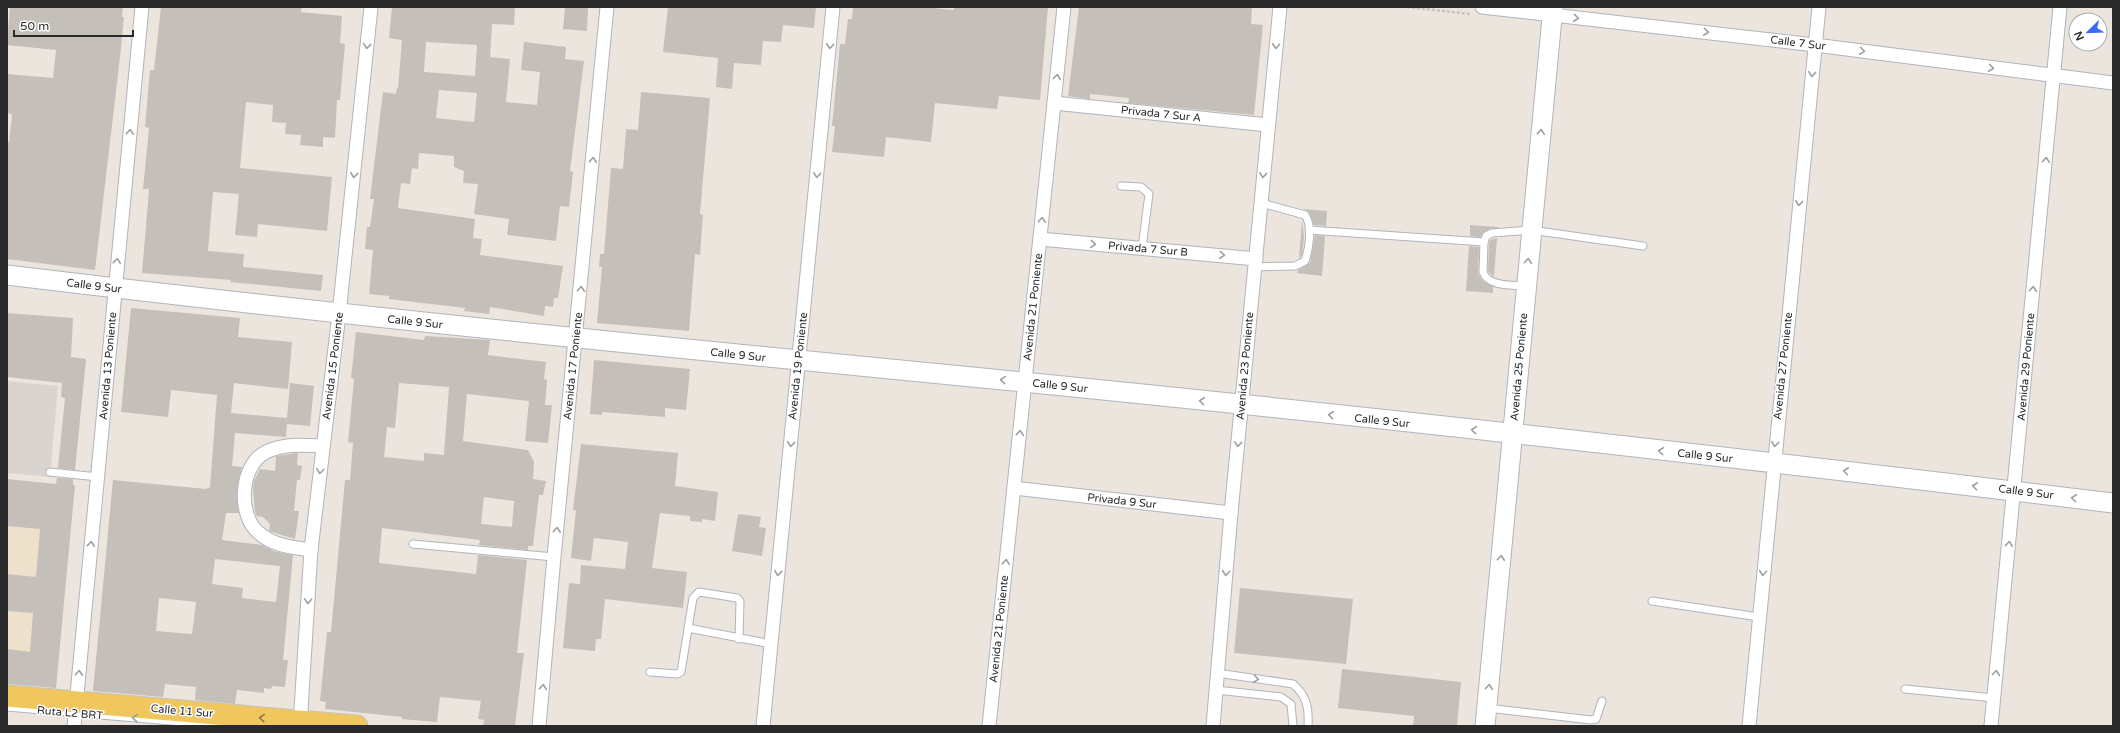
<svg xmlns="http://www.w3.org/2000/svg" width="2120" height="733" viewBox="0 0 2120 733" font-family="'Varela Round',sans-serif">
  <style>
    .education { fill: #eee1cc }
    .plaza { fill: #d9d4cf }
    .building { fill: #c4bfb8; fill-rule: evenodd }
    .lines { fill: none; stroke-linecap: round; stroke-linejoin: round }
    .lane-casing { stroke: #b0b4be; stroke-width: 9 }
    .street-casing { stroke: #b0b4be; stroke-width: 15 }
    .secondary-casing { stroke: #b0b4be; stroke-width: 21 }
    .primary-casing { stroke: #c3c3c3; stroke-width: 23 }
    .path { stroke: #c3c3c3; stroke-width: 2.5; stroke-dasharray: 3 2; stroke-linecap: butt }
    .lane { stroke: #fff; stroke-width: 7 }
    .street { stroke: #fff; stroke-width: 13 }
    .secondary { stroke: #fff; stroke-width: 19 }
    .primary { stroke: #f0c75e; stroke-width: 21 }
    .oneway { stroke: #9f9f9f }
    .oneway2 { stroke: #8d7844 }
    .labels { text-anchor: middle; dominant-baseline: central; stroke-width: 3; stroke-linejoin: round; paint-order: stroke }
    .street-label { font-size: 11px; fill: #2a2a2a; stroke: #fff }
  </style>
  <rect width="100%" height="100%" fill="#ece5dd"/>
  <path class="education" d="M7 490 71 495 55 689 7 686Z"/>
  <path class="plaza" d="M7 381 58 386 50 477 7 473Z"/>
  <g class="building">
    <path d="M10 7H123L122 17H124L120 57 95 270 7 259V142H9L12 114 7 113V74L53 78 56 50 7 45Z"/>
    <path d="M161 7H302L301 12 342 16 340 43 345 44 340 100H337L335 138 323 137V147L300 145 301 135 285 134 286 123 272 122 273 105 246 102 240 168 332 177 327 231 258 224 257 237 235 235 239 194 213 192 208 251 244 254 243 267 323 275 321 291 230 282 231 280 142 273 149 189H143L149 128 145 127 150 70H154Z"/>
    <path d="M392 7H515L514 25 492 24 490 57 510 59 506 102 537 105 540 72 521 70 524 42 566 47 565 59 584 61 570 171 573 172 569 207 560 206 556 241 507 235 509 219 474 214 478 184 463 183 464 171 454 167V156L419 153 418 169 412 168 410 184 401 183 398 208 475 219 473 238 482 239 480 255 563 266 558 298H554L553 307 545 306 544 316 490 307 489 314 464 311 465 308 389 299V296L369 294 373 250 365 249 367 227H370L374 199H370L383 92 396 94 397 88H398L402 40 389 38ZM426 42 477 45 475 76 424 72ZM439 90 477 93 474 122 436 118Z"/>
    <path d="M565 7H588L587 31 563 29Z"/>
    <path d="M668 7H816L814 28 783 25 781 42 763 41 761 65 734 63 732 89 716 87 718 58 663 52Z"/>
    <path d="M853 7H921L954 10V7H1048L1040 100 999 96 997 109 935 103 931 142 886 137 884 157 832 152 835 126H832L840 44H845L848 19H852Z"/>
    <path d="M1079 7H1252L1251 24 1263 25 1254 115 1128 103 1129 98 1090 94V99L1068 96Z"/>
    <path d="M641 92 710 98 700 214 703 215 700 255 695 254 689 331 597 323 602 267H599L600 254H604L611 168 623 169 626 129 638 130Z"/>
    <path d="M1303 209 1327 211 1326 226 1314 225 1309 212Z"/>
    <path d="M1302 220 1304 237 1302 255 1299 259Z"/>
    <path d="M1470 225 1498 227V228L1484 232 1480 237 1470 236Z"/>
    <path d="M1315 235 1325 236 1322 276 1297 273 1298 270 1310 263Z"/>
    <path d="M1497 238 1494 277 1488 271 1489 243 1490 240Z"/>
    <path d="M1469 246 1479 247 1478 274 1483 281 1493 287V293L1466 291Z"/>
    <path d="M131 308 240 318 238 337 292 342 288 389 234 383 231 413 287 418 290 383 314 386 310 426 287 424 286 437 235 433 232 466 242 467 237 489 239 513H226L222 540 262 545 274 551 293 555 283 660H288L285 687 272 686 271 689 264 688V693L237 690 235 704 195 700 196 687 165 684 163 697 93 691 113 480 206 489 210 487 217 395 171 390 168 417 121 412ZM215 559 280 566 276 602 242 598 243 588 212 584ZM159 598 196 602 192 634 156 631Z"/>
    <path d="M7 313 73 318 71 357 86 359 75 470 58 468 65 398 61 397 62 383 7 377Z"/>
    <path d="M356 332 424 340 425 336 490 340 488 355 546 362 544 379 547 380 545 405H552L548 443 525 441 529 401 467 394 463 441 528 450 534 462 533 479 546 481 543 495H539L533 546H528V550L479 545 480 540 382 528 379 563 476 574 478 555 527 560 517 653H524L515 726H483L484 720 478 719 481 701 440 697 437 722 401 719 402 717 325 709 326 702 320 701 327 632H331L345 480H350L353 443 348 442 354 379 351 378ZM399 383 449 387 444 455 424 453V461L384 457 387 427 395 428ZM484 497 514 501 512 527 481 524Z"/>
    <path d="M594 360 690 369 686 410 665 408V417L602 412V415L590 414Z"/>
    <path d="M581 444 678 453 675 486 718 492 715 521 702 519V522L690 521V516L660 513 652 568 687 572 683 608 605 599 601 639H596L595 651 563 648 569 583 580 584 581 565 625 569 628 542 594 538 591 561 571 558 576 510H573Z"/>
    <path d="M298 453 297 465 302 466 300 480H297L294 511H299L295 539 269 531 270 524 263 517 257 516 255 512 253 491 254 481 260 469 275 471 276 456Z"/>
    <path d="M57 478 73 479V485H75L56 688 7 684V649L30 652 33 613 7 611V574L36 577 40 529 7 526V479L56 484Z"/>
    <path d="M738 514 761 517 759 527 766 528 762 556 732 551Z"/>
    <path d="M1240 588 1353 599 1346 664 1234 653Z"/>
    <path d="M1342 669 1461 682 1457 726H1413L1414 716 1338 708Z"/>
  </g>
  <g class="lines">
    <defs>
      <g id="lane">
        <path d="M1121 186 1141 187 1149 194 1142 248"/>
        <path d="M1309 230 1484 242"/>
        <path d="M1254 267 1295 266 1305 261C1309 249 1313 226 1305 215L1261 203"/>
        <path d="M1526 286C1513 285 1488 287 1483 272L1484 242 1486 236 1492 233 1531 230 1643 246"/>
        <path d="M50 472 98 477"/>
        <path d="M413 544 554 557"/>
        <path d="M1652 601 1759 617"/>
        <path d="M688 628 771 644"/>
        <path d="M650 672 677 674 681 672 693 598 699 592 737 598 740 601 739 639"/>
        <path d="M1217 673 1293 684C1307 696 1309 708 1308 726"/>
        <path d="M1905 689 1994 698"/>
        <path d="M1216 690 1281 697 1291 704 1293 726"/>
        <path d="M7 707 229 726"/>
        <path d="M1487 708 1591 720 1596 719 1602 701"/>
      </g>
      <g id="street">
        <path d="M1482 7 1815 45 2113 83"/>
        <path d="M1054 103 1268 125"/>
        <path d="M1040 239 1256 259"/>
        <path d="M1014 488 1231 513"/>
        <path d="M311 550C291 547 274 546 259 533 237 515 240 465 266 452 284 443 303 445 323 446"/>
        <path d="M74 726 142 7"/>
        <path d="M300 726 311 550 339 314 371 7"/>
        <path d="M539 726 554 557 607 7"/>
        <path d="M763 726 833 7"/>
        <path d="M989 726 1064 7"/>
        <path d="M1213 726 1231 513 1280 7"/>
        <path d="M1749 726 1819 7"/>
        <path d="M1991 726 2060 7"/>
      </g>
      <g id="secondary">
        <path d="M7 275C345 316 684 349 1023 382 1387 418 1750 459 2113 503"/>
        <path d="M1485 726 1553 7"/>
      </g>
      <path id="primary" d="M7 696 357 726"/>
    </defs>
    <use href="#lane" class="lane-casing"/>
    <use href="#street" class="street-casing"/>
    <use href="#secondary" class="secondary-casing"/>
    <use href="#primary" class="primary-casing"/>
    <path class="path" d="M1407 7 1470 14"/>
    <use href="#lane" class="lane"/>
    <use href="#street" class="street"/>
    <use href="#secondary" class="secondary"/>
    <use href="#primary" class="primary"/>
  </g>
  <defs><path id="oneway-chevron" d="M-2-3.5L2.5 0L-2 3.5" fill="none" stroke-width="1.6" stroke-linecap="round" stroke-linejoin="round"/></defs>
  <g class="oneway">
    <use href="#oneway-chevron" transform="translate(1576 18) rotate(6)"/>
    <use href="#oneway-chevron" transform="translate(1706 32) rotate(6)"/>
    <use href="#oneway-chevron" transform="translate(367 46) rotate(96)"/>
    <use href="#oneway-chevron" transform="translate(830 46) rotate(96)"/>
    <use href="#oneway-chevron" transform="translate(1276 46) rotate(95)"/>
    <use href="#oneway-chevron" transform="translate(1862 51) rotate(8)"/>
    <use href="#oneway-chevron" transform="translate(1991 68) rotate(8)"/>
    <use href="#oneway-chevron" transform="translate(1812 74) rotate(96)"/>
    <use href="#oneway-chevron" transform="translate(1057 77) rotate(-84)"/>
    <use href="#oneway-chevron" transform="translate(130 132) rotate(-84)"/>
    <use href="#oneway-chevron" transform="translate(1541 132) rotate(-84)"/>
    <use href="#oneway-chevron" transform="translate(593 160) rotate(-85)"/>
    <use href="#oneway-chevron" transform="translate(2046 160) rotate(-85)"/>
    <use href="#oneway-chevron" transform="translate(354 175) rotate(96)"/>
    <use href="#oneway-chevron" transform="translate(817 175) rotate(96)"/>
    <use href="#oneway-chevron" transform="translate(1263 175) rotate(96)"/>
    <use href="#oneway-chevron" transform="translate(1799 203) rotate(96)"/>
    <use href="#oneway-chevron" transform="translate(1042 220) rotate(-84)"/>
    <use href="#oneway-chevron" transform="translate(1093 244) rotate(5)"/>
    <use href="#oneway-chevron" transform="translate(1222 255) rotate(5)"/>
    <use href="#oneway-chevron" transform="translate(117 261) rotate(-84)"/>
    <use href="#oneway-chevron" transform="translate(1528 261) rotate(-85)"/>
    <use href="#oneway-chevron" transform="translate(581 289) rotate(-85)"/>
    <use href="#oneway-chevron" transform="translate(2033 289) rotate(-85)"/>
    <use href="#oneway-chevron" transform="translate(1003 380) rotate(-175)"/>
    <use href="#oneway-chevron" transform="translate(1202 401) rotate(-174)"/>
    <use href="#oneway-chevron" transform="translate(1331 415) rotate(-174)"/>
    <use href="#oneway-chevron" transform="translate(1474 430) rotate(-174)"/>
    <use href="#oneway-chevron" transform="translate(1020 433) rotate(-84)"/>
    <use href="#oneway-chevron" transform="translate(791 444) rotate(96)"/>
    <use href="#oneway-chevron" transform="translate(1238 444) rotate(96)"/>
    <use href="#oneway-chevron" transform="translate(1775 444) rotate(96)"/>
    <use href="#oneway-chevron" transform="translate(1661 451) rotate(-174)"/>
    <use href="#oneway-chevron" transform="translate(320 471) rotate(97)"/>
    <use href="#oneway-chevron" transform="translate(1846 471) rotate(-173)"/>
    <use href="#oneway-chevron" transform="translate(1975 486) rotate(-173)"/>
    <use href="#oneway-chevron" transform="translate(2074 498) rotate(-173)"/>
    <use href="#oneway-chevron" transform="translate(557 530) rotate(-84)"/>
    <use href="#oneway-chevron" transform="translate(91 544) rotate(-85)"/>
    <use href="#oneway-chevron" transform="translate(2009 544) rotate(-85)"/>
    <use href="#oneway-chevron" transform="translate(1501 558) rotate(-85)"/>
    <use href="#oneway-chevron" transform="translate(1006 562) rotate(-84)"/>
    <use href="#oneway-chevron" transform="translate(778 573) rotate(96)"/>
    <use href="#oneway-chevron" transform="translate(1226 573) rotate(95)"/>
    <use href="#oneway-chevron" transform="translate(1763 573) rotate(95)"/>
    <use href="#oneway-chevron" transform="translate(308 601) rotate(93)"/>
    <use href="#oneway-chevron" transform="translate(79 673) rotate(-85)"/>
    <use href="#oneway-chevron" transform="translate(1996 673) rotate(-85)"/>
    <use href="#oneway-chevron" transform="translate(1256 679) rotate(8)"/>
    <use href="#oneway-chevron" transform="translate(543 687) rotate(-85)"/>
    <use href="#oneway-chevron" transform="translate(1489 687) rotate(-85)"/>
    <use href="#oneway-chevron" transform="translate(135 718) rotate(-175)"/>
  </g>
  <use class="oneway2" href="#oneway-chevron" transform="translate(262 718) rotate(-175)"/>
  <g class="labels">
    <g class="street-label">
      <text transform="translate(1798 43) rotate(7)">Calle 7 Sur</text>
      <text transform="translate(1161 114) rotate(6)">Privada 7 Sur A</text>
      <text transform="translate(1148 249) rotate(5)">Privada 7 Sur B</text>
      <text transform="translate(94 286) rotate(7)">Calle 9 Sur</text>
      <text transform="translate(1033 307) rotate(-84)">Avenida 21 Poniente</text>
      <text transform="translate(415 322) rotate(6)">Calle 9 Sur</text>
      <text transform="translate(738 355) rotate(6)">Calle 9 Sur</text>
      <text transform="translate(108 366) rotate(-85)">Avenida 13 Poniente</text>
      <text transform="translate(333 366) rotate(-83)">Avenida 15 Poniente</text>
      <text transform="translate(573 366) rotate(-84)">Avenida 17 Poniente</text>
      <text transform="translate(798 366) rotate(-84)">Avenida 19 Poniente</text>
      <text transform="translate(1245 366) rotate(-85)">Avenida 23 Poniente</text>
      <text transform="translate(1783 366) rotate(-84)">Avenida 27 Poniente</text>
      <text transform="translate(1519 367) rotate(-85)">Avenida 25 Poniente</text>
      <text transform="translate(2026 367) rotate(-85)">Avenida 29 Poniente</text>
      <text transform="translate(1060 386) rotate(6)">Calle 9 Sur</text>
      <text transform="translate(1382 421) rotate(6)">Calle 9 Sur</text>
      <text transform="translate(1705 456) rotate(6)">Calle 9 Sur</text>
      <text transform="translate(2026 492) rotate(7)">Calle 9 Sur</text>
      <text transform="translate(1122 501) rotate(6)">Privada 9 Sur</text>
      <text transform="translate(999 629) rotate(-84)">Avenida 21 Poniente</text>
      <text transform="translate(182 711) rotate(5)">Calle 11 Sur</text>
      <text transform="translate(70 713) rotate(5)">Ruta L2 BRT</text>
    </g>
  </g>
  <rect width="2120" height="733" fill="none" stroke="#2a2a2a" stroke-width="16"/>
  <g transform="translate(2088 32) rotate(247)"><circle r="19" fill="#ffffff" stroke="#aaaaaa"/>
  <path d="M0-3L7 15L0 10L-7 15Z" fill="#3d69f9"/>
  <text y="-6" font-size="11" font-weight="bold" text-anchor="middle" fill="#2a2a2a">N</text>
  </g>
  <path d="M14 30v6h119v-6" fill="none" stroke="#2a2a2a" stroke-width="2"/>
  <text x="20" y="30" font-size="12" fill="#2a2a2a" stroke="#ffffff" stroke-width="3" paint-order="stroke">50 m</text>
</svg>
